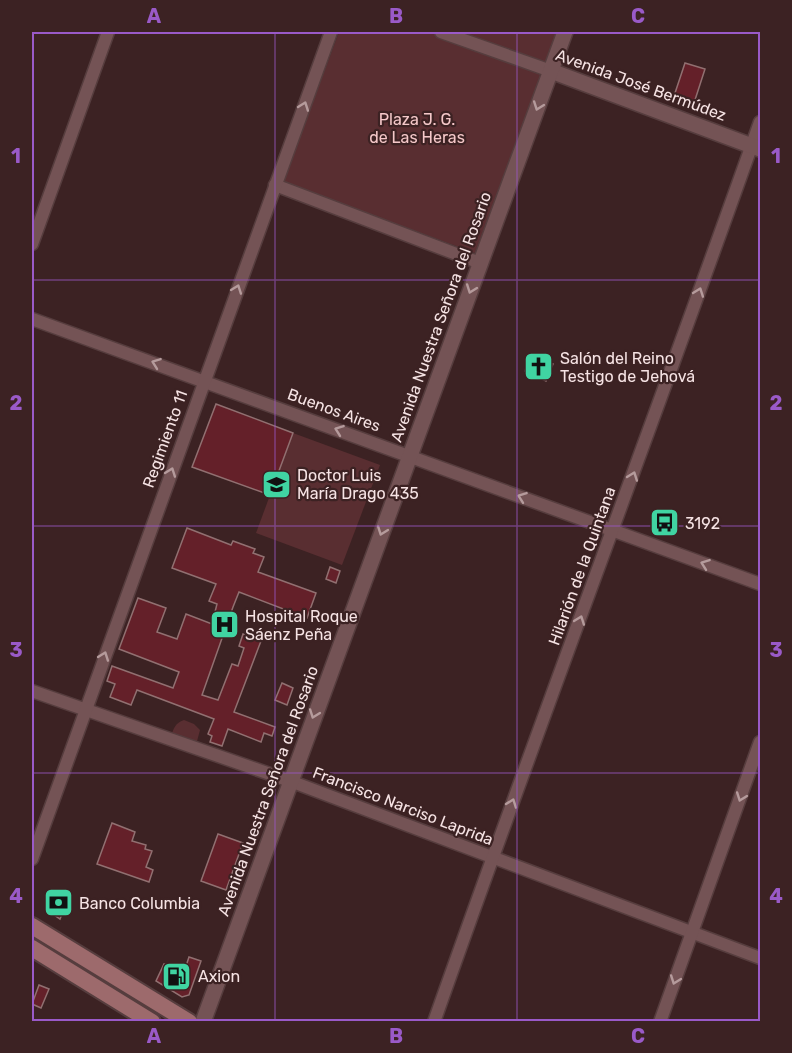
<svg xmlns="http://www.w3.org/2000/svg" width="792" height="1053" viewBox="0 0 792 1053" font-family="Rubik,sans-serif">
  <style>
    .green { fill: #592e31 }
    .building { fill: #642029; stroke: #917071; stroke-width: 1.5 }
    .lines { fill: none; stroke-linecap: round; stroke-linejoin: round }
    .minor-casing { stroke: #563d3e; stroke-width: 15 }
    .tertiary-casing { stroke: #563d3e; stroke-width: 18 }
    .secondary-casing { stroke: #563d3e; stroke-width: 20 }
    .minor { stroke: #745355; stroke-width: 12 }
    .tertiary { stroke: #745355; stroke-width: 15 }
    .secondary { stroke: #9d6a6c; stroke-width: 16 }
    .oneway { stroke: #b59b9c }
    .grid { fill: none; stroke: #9a5ac8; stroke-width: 1.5; stroke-opacity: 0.55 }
    .labels { text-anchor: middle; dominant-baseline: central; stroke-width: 4.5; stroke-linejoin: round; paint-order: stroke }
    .street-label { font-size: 16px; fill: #f6e3e4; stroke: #3c2223 }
    .park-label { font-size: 16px; fill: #f5c8c9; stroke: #3c2223 }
    .poi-label { font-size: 16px; fill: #f6e3e4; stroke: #3c2223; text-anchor: start }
    .neatline { fill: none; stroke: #9a5ac8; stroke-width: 2 }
    .grid-label { font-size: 20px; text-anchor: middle; font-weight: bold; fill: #9a5ac8 }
  </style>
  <rect width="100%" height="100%" fill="#3c2223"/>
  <g class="green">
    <path d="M339 32H557L475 253 283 182Z"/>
    <path d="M293 433 380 465 342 565 256 533Z"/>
    <path d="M184 720 194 724 200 730 196 745 171 736C174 728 175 723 184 720Z"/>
  </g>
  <g class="building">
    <path d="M685 63 705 69 694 103 674 96Z"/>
    <path d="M529 356 553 364 546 381 525 371Z"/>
    <path d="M216 404 293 433 270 495 192 467Z"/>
    <path d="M187 528 231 545 233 541 255 549 253 553 264 557 258 572 316 593 307 618 239 592 233 607 202 695 218 700 232 664 238 666 244 648 239 646 243 634 261 641 234 712 275 727 272 736 264 733 261 742 228 729 222 746 210 742 212 736 208 734 214 719 137 690 131 705 110 697 115 684 107 681 112 666 173 688 179 672 119 649 138 598 166 608 157 632 177 639 186 614 212 624 217 604 209 601 216 584 172 568Z"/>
    <path d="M330 567 340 571 336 583 326 579Z"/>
    <path d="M282 683 293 688 287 705 275 700Z"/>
    <path d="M112 823 135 832 132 841 146 845 145 849 152 851 146 867 153 870 149 882 97 864Z"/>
    <path d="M218 834 243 843 226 890 201 881Z"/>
    <path d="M54 890 69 896 60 919 47 910Z"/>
    <path d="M189 957 201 961 189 995 182 997 156 981 164 964 184 972Z"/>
    <path d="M39 985 49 989 41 1008 32 1004Z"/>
  </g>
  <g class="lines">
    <defs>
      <g id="minor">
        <path d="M441 32 551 71"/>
        <path d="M275 185 480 263"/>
        <path d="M32 244 108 32"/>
        <path d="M32 319 760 584"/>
        <path d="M32 691 290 781 760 958"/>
        <path d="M32 859 331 32"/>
        <path d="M434 1022C540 721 654 422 760 122"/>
        <path d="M660 1022 760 742"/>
      </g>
      <g id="tertiary">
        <path d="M551 71 760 149"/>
        <path d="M203 1022 565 32"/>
      </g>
      <g id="secondary">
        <path d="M32 926 189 1022"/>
        <path d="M32 948 152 1022"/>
      </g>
    </defs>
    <use href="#minor" class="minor-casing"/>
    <use href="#tertiary" class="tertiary-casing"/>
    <use href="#secondary" class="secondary-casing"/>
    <use href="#minor" class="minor"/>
    <use href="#tertiary" class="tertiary"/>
    <use href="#secondary" class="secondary"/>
  </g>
  <defs><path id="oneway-chevron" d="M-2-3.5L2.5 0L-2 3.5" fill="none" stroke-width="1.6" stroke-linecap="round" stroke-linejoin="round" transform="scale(1.5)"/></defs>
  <g class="oneway">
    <use href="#oneway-chevron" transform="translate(304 106) rotate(-70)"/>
    <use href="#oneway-chevron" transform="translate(538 106) rotate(110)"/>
    <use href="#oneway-chevron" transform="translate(237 289) rotate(-70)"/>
    <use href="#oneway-chevron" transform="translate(471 289) rotate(110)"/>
    <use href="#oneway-chevron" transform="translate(699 292) rotate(-70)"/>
    <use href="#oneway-chevron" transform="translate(156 363) rotate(-160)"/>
    <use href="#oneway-chevron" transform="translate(339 430) rotate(-160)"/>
    <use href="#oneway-chevron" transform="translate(171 472) rotate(-70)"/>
    <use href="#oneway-chevron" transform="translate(633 476) rotate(-70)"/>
    <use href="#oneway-chevron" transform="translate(522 497) rotate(-160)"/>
    <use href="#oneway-chevron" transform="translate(382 531) rotate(110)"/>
    <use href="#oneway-chevron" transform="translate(705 564) rotate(-160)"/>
    <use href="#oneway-chevron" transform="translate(580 620) rotate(-70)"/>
    <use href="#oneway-chevron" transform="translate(104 656) rotate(-70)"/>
    <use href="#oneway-chevron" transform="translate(314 714) rotate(110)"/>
    <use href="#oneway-chevron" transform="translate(741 797) rotate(110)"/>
    <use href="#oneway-chevron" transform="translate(512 803) rotate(-70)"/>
    <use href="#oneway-chevron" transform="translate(675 980) rotate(110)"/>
  </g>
  <path class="grid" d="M275 32V1022M517 32V1022M32 280H760M32 526H760M32 773H760"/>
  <defs>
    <symbol id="church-square" viewBox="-11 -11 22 22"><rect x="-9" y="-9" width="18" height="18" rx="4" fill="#40d4a2" stroke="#3c2223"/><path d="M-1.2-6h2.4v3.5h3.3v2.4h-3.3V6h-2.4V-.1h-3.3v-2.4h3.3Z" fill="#111"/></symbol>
    <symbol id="university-square" viewBox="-11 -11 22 22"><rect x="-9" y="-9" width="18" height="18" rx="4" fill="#40d4a2" stroke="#3c2223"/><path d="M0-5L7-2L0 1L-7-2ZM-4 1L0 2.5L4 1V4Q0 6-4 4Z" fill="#111"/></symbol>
    <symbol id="bus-square" viewBox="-11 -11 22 22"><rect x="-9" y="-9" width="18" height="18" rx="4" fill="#40d4a2" stroke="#3c2223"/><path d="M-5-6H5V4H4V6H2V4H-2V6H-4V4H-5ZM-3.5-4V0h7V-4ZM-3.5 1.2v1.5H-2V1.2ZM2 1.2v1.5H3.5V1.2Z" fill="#111"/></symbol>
    <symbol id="hospital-square" viewBox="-11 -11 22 22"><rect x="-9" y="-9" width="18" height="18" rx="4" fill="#40d4a2" stroke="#3c2223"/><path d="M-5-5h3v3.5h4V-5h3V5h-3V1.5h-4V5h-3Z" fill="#111"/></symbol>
    <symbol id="bank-square" viewBox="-11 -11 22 22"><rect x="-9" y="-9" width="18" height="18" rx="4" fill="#40d4a2" stroke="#3c2223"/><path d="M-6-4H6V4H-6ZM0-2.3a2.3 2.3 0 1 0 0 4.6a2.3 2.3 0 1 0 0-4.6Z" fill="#111"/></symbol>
    <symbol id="fuel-square" viewBox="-11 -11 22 22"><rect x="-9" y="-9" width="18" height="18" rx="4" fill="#40d4a2" stroke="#3c2223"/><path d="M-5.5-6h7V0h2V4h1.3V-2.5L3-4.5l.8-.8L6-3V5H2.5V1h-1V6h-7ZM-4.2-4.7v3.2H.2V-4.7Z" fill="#111"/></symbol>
  </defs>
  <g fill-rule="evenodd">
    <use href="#church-square" x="522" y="350" width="33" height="33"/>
    <use href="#university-square" x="260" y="468" width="33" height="33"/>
    <use href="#bus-square" x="648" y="506" width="33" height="33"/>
    <use href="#hospital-square" x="208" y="608" width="33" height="33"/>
    <use href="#bank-square" x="42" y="886" width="33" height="33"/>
    <use href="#fuel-square" x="160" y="960" width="33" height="33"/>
  </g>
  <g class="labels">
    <g class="street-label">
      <text transform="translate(641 85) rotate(20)">Avenida José Bermúdez</text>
      <text transform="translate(441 317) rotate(-70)">Avenida Nuestra Señora del Rosario</text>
      <text transform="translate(334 410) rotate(20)">Buenos Aires</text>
      <text transform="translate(165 439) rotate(-70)">Regimiento 11</text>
      <text transform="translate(582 566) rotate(-70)">Hilarión de la Quintana</text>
      <text transform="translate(268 791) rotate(-70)">Avenida Nuestra Señora del Rosario</text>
      <text transform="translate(403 806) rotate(21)">Francisco Narciso Laprida</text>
    </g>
    <g class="park-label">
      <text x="417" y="119">Plaza J. G.<tspan x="417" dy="18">de Las Heras</tspan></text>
    </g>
    <g class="poi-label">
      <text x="560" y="358">Salón del Reino<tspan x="560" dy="18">Testigo de Jehová</tspan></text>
      <text x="297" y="475">Doctor Luis<tspan x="297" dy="18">María Drago 435</tspan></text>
      <text x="685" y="523">3192</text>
      <text x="245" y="616">Hospital Roque<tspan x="245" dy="18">Sáenz Peña</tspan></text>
      <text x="79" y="903">Banco Columbia</text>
      <text x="198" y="976">Axion</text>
    </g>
  </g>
  <rect width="792" height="1053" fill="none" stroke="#3c2223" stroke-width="66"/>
  <rect x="33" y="33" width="726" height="987" class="neatline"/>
  <g class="grid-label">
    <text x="154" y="23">A</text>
    <text x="396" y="23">B</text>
    <text x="638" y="23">C</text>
    <text x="16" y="163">1</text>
    <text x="776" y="163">1</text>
    <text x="16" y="410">2</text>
    <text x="776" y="410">2</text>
    <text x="16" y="657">3</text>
    <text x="776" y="657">3</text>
    <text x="16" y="903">4</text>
    <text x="776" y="903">4</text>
    <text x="154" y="1043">A</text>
    <text x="396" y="1043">B</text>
    <text x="638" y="1043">C</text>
  </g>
</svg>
